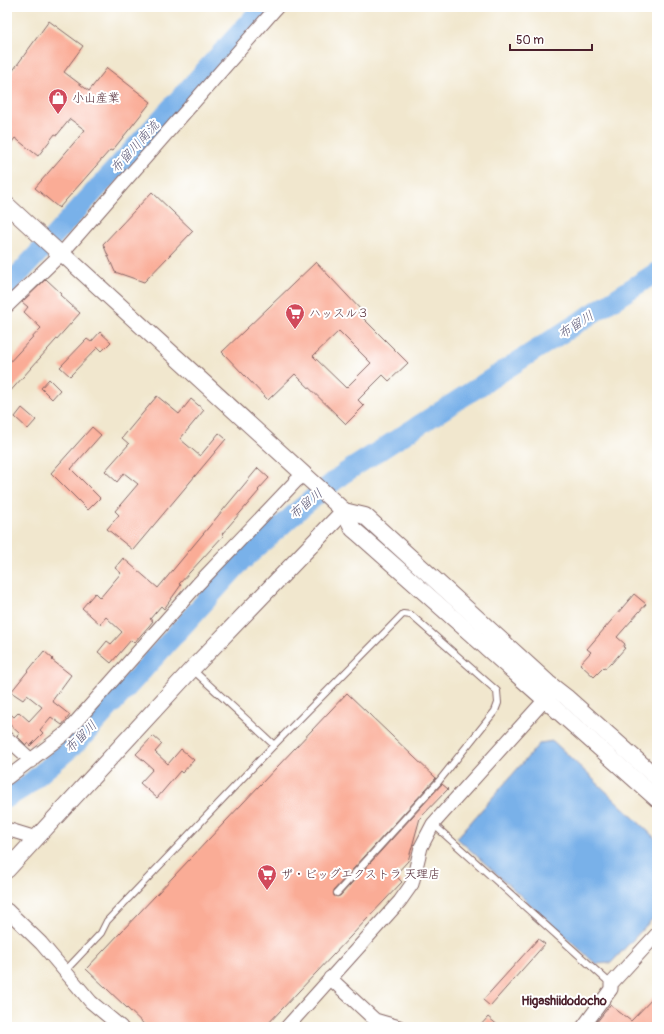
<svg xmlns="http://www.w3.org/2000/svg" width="664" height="1034" viewBox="0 0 664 1034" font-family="Pangolin,'Klee One',sans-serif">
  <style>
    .water { fill: #79b1e9; stroke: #62688a }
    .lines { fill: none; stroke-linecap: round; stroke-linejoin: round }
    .river { stroke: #79b1e9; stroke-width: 20 }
    .building { fill: #faac96; fill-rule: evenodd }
    .service-casing { stroke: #846564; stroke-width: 8 }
    .minor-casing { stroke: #846564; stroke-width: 15 }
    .tertiary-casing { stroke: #846564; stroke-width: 18 }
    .service { stroke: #fff; stroke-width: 6 }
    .minor { stroke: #fff; stroke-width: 13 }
    .tertiary { stroke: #fff; stroke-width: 16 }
    .labels { text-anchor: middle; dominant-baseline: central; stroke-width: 4; stroke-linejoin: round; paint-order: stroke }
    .poi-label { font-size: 12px; fill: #4a1f2b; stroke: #fff; text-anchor: start }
    .water-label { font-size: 13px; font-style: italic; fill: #5d5977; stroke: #fff }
    .neighbourhood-label { font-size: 13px; font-weight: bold; fill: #4a1f2b; stroke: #fff }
  </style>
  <rect width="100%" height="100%" fill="#fff"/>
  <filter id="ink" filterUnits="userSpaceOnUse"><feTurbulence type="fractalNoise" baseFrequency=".025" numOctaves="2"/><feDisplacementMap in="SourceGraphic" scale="8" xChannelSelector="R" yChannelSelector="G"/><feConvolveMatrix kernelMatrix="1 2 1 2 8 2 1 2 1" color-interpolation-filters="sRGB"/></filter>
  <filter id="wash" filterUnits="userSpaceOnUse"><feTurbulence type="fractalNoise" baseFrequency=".012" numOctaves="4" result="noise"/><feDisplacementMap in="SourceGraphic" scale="16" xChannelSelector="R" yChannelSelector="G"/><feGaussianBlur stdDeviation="0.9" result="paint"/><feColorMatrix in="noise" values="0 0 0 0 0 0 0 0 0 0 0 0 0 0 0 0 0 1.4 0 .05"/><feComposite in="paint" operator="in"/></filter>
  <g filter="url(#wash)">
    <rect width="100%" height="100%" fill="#f1e7ce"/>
    <path class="water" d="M553 741 657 840V914L611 963 596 964 457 838 540 743Z"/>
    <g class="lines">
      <g class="river">
        <path d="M7 287 263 7"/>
        <path d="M7 798 25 787 79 741 239 564 301 508 343 474 657 272"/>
      </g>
    </g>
    <g id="blocks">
      <g class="building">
        <path d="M49 21 83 46 64 72 89 91 107 68 151 102 112 151 110 150 59 208 35 188 85 130 70 119 57 135 55 134 38 156 15 138 7 149V76H9Z"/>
        <path d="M152 192 193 231 144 282 115 272 103 244Z"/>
        <path d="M316 262 361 310 358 313 408 363 389 381 383 375 358 400 364 406 346 424 295 374 268 400 222 352ZM339 331 371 363 346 388 313 356Z"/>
        <path d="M46 279 62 294 60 295 80 313 7 395V365L41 328 24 312 28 307 22 302Z"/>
        <path d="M100 332 111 342 102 351 98 347 70 376 60 367 87 339 91 342Z"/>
        <path d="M49 379 60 390 52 399 41 388Z"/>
        <path d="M157 396 179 414 191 399 204 410 180 439 200 456 219 433 226 439 133 550 107 529 119 515 115 511 138 484 124 473 117 482 105 471 129 444 122 438Z"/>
        <path d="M22 408 36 420 28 429 15 417Z"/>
        <path d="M92 427 101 435 71 469 100 498 88 510 51 473Z"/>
        <path d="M258 468 269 478 258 490 259 491 222 534 224 535 179 584 181 585 164 609 161 606 150 619 153 621 149 626 134 643 131 640 111 663 98 652 107 641 111 644 122 632 106 617 100 624 82 608 95 593 100 598 121 573 115 568 123 558 158 588Z"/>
        <path d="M634 594 646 604 617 637 625 644 623 647 625 648 611 664 610 663 606 668 604 667 594 677 580 664 591 652 587 649Z"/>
        <path d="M44 651 53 659 52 660 71 675 52 701 70 715 62 725 51 717 40 730 43 733 30 746 28 743 26 745 17 736 20 734 7 722V711L14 717 19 712 29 721 42 707 27 695 23 700 11 692Z"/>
        <path d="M347 693 436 778 334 890V896H340L442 784 448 789 420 818 408 861 395 875 402 882 265 1027H147L86 969Z"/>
        <path d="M153 736 162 744 155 752 168 764 181 749 194 760 182 773 180 771 157 798 140 783 153 769 136 754Z"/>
        <path d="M538 939 545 944 490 1006 483 1000Z"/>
        <path d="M657 994V1027H593L610 1005 631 1021Z"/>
        <path d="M488 1017 500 1027H479Z"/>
      </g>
    </g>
  </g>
  <g filter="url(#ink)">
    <use href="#blocks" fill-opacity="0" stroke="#846564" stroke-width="1"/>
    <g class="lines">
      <defs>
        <g id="service">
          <path d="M193 670 274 745"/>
          <path d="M433 824 611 984"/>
          <path d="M65 971 101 933 107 921 274 745 403 614 411 615 497 691 498 703 495 711 439 781 337 893"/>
        </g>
        <g id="minor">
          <path d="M7 306 62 253 277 7"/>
          <path d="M7 738 32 761"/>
          <path d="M7 778 66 733 198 584 296 481 304 475"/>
          <path d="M7 831 10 830 36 838"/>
          <path d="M7 910 41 943 91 1002 121 1027"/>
          <path d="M330 978 375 1020 399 1027"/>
          <path d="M287 1027 400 901 412 884 421 847 433 824 551 693"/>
          <path d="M583 1027 611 989V984L657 934"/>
        </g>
        <g id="tertiary">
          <path d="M7 205 57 251 62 253 344 511 353 529 360 535 657 799"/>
          <path d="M344 511 365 516 548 683 566 697 657 778"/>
          <path d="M7 870 192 669 344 511"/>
        </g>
      </defs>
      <use href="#service" class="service-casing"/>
      <use href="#minor" class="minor-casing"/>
      <use href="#tertiary" class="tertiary-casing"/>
      <use href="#service" class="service"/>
      <use href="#minor" class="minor"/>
      <use href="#tertiary" class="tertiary"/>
    </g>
  </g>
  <defs>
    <symbol id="shop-pin" viewBox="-11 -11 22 30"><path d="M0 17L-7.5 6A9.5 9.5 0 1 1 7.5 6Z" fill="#d1495b" stroke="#fff"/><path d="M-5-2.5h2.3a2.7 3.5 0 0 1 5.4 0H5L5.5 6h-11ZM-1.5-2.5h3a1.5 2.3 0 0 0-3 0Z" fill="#fff"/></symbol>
    <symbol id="supermarket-pin" viewBox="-11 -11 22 30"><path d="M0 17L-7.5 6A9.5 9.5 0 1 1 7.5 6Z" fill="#d1495b" stroke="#fff"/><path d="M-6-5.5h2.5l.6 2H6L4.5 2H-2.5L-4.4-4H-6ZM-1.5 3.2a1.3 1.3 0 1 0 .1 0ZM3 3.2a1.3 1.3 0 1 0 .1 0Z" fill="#fff"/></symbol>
  </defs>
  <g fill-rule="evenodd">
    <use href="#shop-pin" x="47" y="87" width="22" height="30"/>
    <use href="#supermarket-pin" x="284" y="302" width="22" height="30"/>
    <use href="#supermarket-pin" x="256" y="863" width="22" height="30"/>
  </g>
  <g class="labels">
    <g class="poi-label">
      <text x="72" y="98">小山産業</text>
      <text x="309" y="313">ハッスル３</text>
      <text x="281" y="874">ザ・ビッグエクストラ 天理店</text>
    </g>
    <g class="water-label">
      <text transform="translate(135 147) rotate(-48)">布留川南流</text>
      <text transform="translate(576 325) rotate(-33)">布留川</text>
      <text transform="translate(306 504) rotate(-40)">布留川</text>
      <text transform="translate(81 737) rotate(-45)">布留川</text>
    </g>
    <g class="neighbourhood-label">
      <text x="564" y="1001">Higashiidodocho</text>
    </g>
  </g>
  <rect width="664" height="1034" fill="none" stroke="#fff" stroke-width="24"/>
  <path d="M510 44v6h82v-6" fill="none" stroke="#4a1f2b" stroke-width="2"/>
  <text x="516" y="44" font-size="12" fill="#4a1f2b" stroke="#ffffff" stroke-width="3" paint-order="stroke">50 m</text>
</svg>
